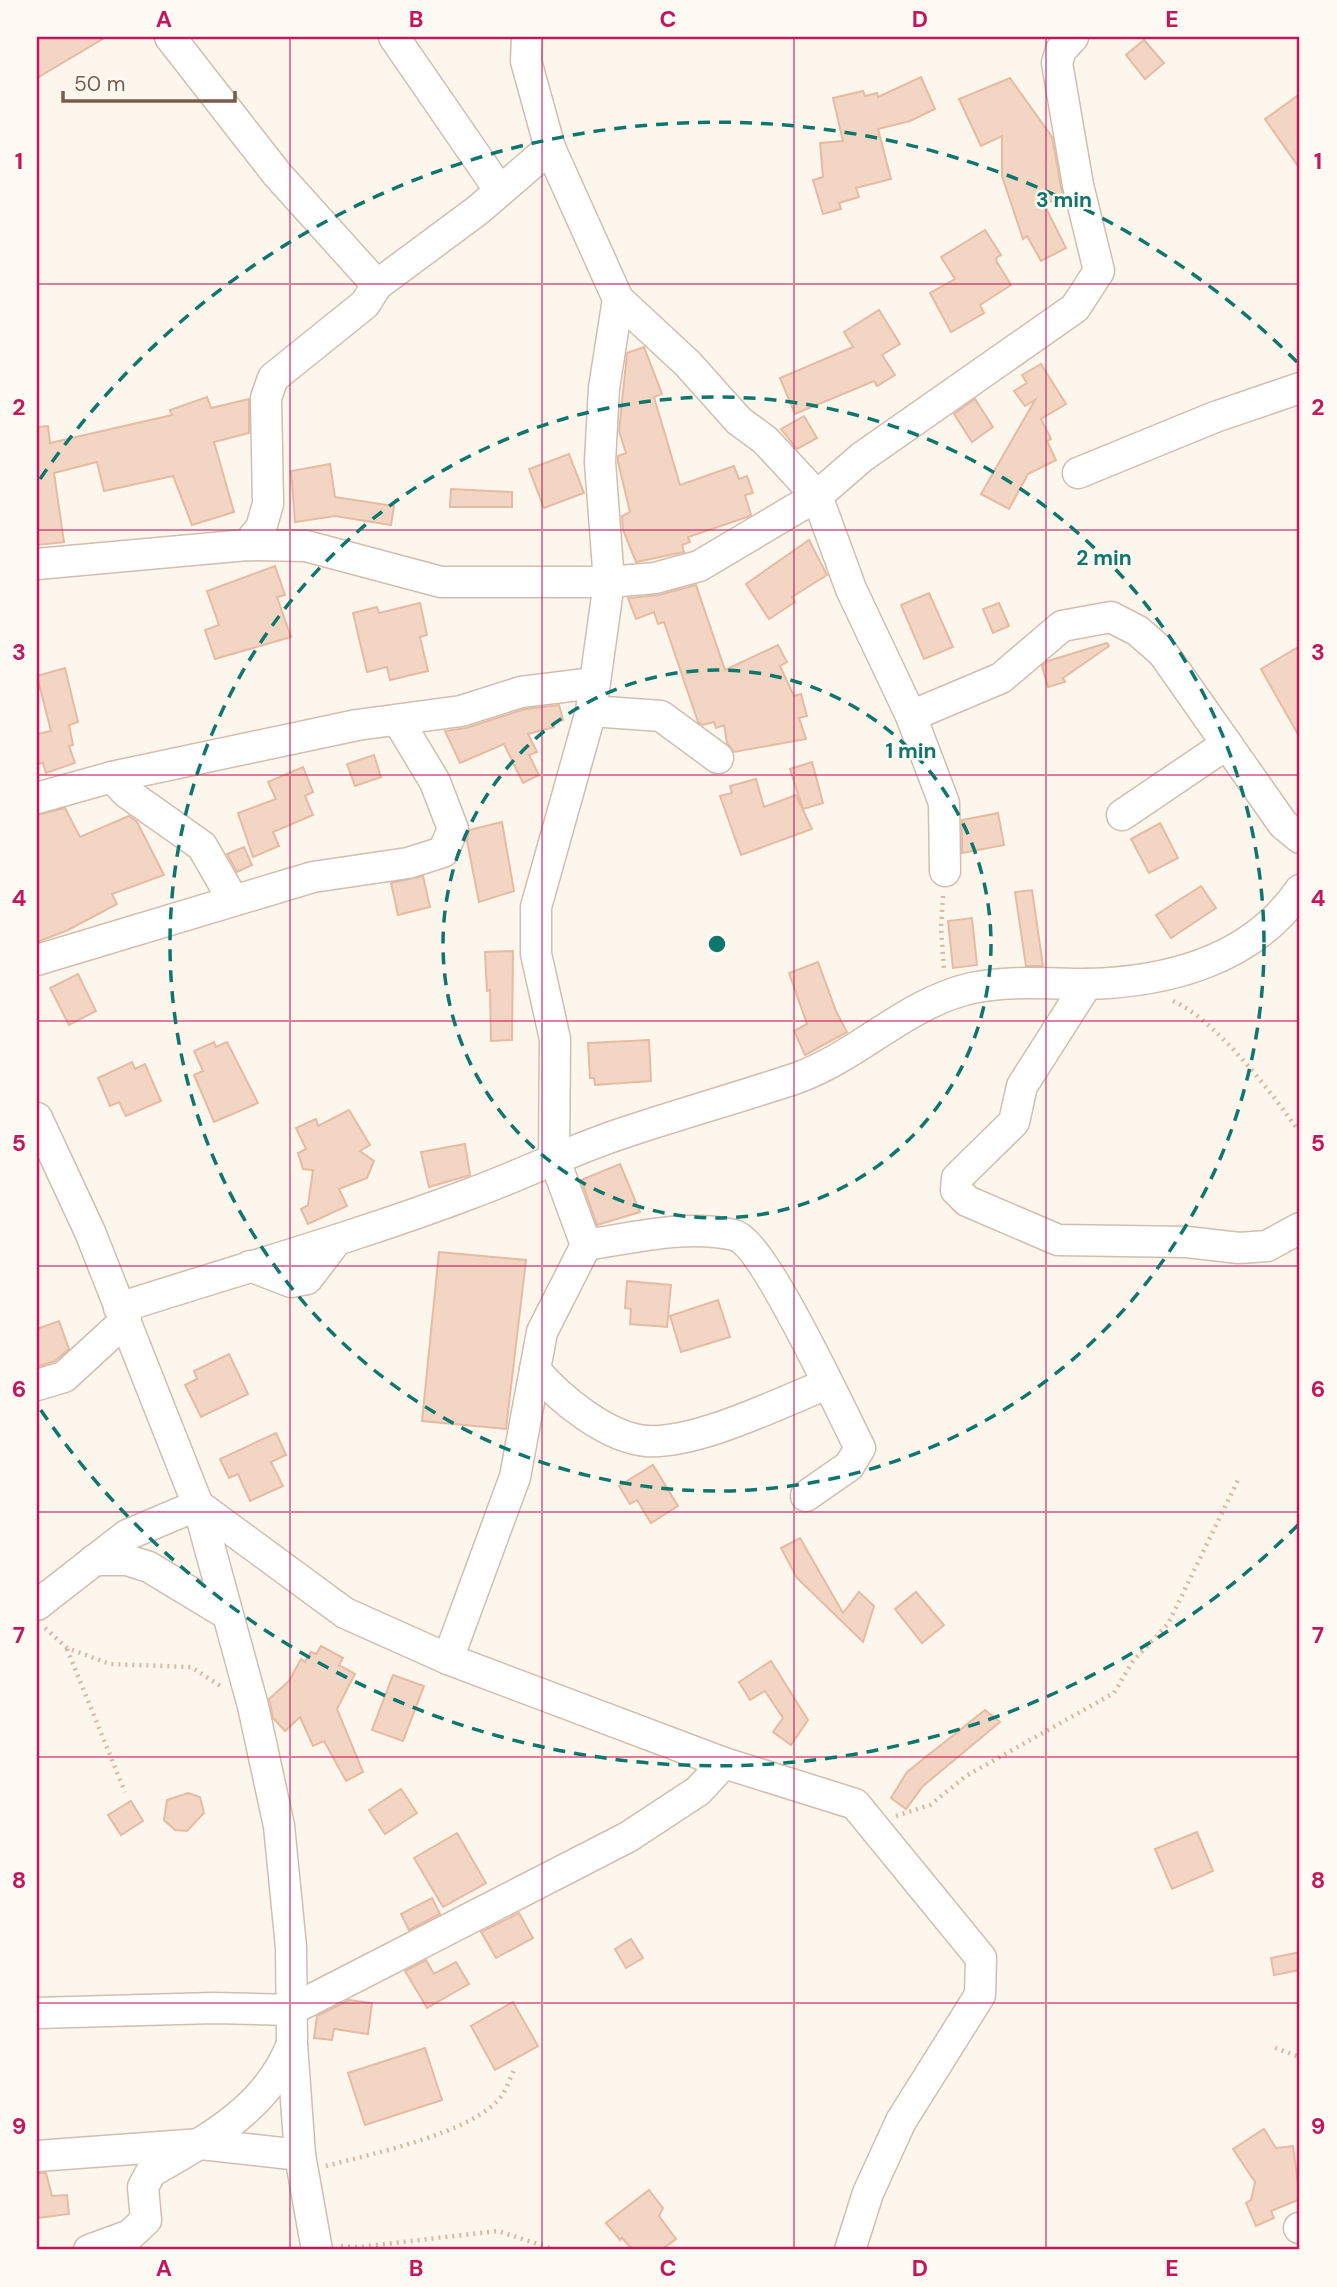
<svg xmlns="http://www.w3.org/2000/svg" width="1337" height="2287" viewBox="0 0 1337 2287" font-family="'DM Sans',sans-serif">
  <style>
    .building { fill: #f3d5c3; stroke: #e6bba3; stroke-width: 2 }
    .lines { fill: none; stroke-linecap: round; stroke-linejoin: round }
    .minor-casing { stroke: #d1beb0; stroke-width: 33 }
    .path { stroke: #d9b8a5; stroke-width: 4.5; stroke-dasharray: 2 5; stroke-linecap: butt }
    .minor { stroke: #fff; stroke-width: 30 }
    .grid { fill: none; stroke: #c2185b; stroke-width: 2; stroke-opacity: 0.55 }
    .ring { fill: none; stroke: #0f766e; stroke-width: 3.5; stroke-dasharray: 12 9 }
    .centre { fill: #0f766e; stroke: #fffaf3; stroke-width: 3.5 }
    .ring-label { font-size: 21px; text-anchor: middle; font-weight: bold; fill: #0f766e; stroke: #fffaf3; stroke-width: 5; stroke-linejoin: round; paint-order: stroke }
    .neatline { fill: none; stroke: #c2185b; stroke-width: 2.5 }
    .grid-label { font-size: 23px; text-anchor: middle; font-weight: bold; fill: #c2185b }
  </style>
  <rect width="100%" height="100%" fill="#fdf6ec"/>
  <g class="building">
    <path d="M37 37H106L37 78Z"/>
    <path d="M1144 40 1164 63 1145 79 1126 55Z"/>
    <path d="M921 77 935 109 910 121 878 129 891 179 856 188 859 197 839 203 841 209 823 214 813 180 823 177 820 143 843 141 833 98 863 91 865 96 877 93 878 97Z"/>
    <path d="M1010 78 1052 137 1063 197 1044 204 1066 248 1041 261 1027 236 1023 239 1002 176V136L981 146 959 99Z"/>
    <path d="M1300 94V169L1265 119Z"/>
    <path d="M985 230 1001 255 996 258 997 262 1011 285 980 305 984 313 951 332 930 293 955 279 941 257Z"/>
    <path d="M879 310 900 344 882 355 895 375 877 386 874 381 795 414 780 378 853 347 844 332Z"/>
    <path d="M644 347 662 394 654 397 680 485 734 466 739 479 747 476 753 493 745 495 751 515 747 517 688 537 690 542 682 545 684 552 636 562 623 530 622 516 630 512 618 462V456L626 453 619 431 627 353Z"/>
    <path d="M1041 364 1066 404 1041 419 1051 439 1047 441 1056 460 1028 474 1009 509 981 494 1035 400 1025 406 1014 391 1027 383 1022 375Z"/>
    <path d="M207 397 211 408 249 399V433L214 442 234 512 192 525 173 476 104 491 97 462 54 473 64 542 37 545V427L48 426 50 443 172 415 170 410Z"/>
    <path d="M975 399 993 427 972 442 954 414Z"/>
    <path d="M804 416 817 438 797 449 781 429Z"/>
    <path d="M569 454 584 493 544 508 529 469Z"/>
    <path d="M330 464 335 497 394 506 391 525 335 516 295 522 291 471Z"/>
    <path d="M451 489 512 492V507H450Z"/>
    <path d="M809 540 827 575 792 597 795 602 769 619 746 584Z"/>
    <path d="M275 566 285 595 277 597 291 637 215 659 205 630 219 625 207 591Z"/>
    <path d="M696 585 725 670 778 645 787 662 780 666 794 696 801 694 807 716 799 718 806 739 734 752 727 743 724 725 716 728 714 722 703 725 698 722 664 622 658 624 654 612 636 619 628 598 659 595Z"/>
    <path d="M929 593 953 647 924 659 901 605Z"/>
    <path d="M420 603 427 635 420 637 428 671 390 680 387 667 367 672 353 613 377 607 379 613Z"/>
    <path d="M999 603 1009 626 993 633 983 609Z"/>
    <path d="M1107 643 1109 646 1063 678 1065 682 1048 687 1042 666 1048 661Z"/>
    <path d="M1300 646V738L1261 669Z"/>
    <path d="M65 668 78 722 69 725 73 745 69 746 75 763 46 773 43 763 37 764V734L51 731 37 676Z"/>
    <path d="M559 705 563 720 553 723 554 727 528 734 537 752 529 755 539 775 523 783 504 744 460 763 445 731 466 728 525 709Z"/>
    <path d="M374 755 381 777 355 786 347 764Z"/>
    <path d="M812 762 823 803 803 809 790 769Z"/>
    <path d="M303 767 313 792 305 796 313 815 273 832 279 846 253 857 238 813 276 799 268 782Z"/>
    <path d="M756 779 764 807 796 795 812 829 741 855 720 796 732 793 730 786Z"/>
    <path d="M65 808 80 837 129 816 137 822 164 875 112 894 117 904 68 930 37 942V815Z"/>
    <path d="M998 813 1004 845 962 853V820Z"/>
    <path d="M502 822 514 891 479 902 467 841 469 830Z"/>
    <path d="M1160 823 1178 858 1149 873 1131 839Z"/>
    <path d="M244 847 252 865 237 872 227 854Z"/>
    <path d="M423 876 430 907 398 915 391 883Z"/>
    <path d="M1201 886 1216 908 1171 938 1156 915Z"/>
    <path d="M1032 890 1043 966H1026L1015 892Z"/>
    <path d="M972 918 977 965 953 968 948 921Z"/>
    <path d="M513 951 512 1040 491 1041 490 990 487 991 485 952Z"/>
    <path d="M818 962 836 1011 847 1032 805 1055 794 1031 807 1024 789 973Z"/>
    <path d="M78 974 96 1011 69 1025 50 988Z"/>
    <path d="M649 1040 651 1081 595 1085 594 1078H590L588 1043Z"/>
    <path d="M214 1042 216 1047 227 1042 258 1103 214 1122 194 1075 203 1071 194 1051Z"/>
    <path d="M132 1062 135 1069 145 1064 161 1101 126 1116 119 1102 110 1106 98 1078Z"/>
    <path d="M349 1110 370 1145 360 1151 374 1161 367 1178 339 1189 347 1206 308 1224 301 1209 308 1205 313 1170 303 1169 298 1153 306 1149 296 1128 316 1119 318 1126Z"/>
    <path d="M465 1144 470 1175 429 1187 421 1152Z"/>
    <path d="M620 1164 640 1212 597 1225 581 1180Z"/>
    <path d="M439 1252 526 1260 506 1429 422 1421Z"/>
    <path d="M627 1281 671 1285 667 1327 630 1324 631 1309 625 1308Z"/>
    <path d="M718 1300 730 1337 681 1352 670 1316Z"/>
    <path d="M59 1321 69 1349 55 1361 37 1367V1329Z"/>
    <path d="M229 1354 248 1394 201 1417 185 1385 197 1379 194 1371Z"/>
    <path d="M276 1433 286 1455 271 1462 283 1486 250 1501 238 1474 229 1478 220 1459Z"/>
    <path d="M653 1465 678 1506 651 1523 637 1500 630 1504 619 1486Z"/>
    <path d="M800 1538 843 1613 859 1592 874 1606 863 1642 797 1578 781 1548Z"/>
    <path d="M916 1592 944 1625 922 1643 895 1609Z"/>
    <path d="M321 1646 343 1658 339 1665 355 1674 337 1709 363 1772 346 1781 324 1741 313 1746 300 1717 285 1731 273 1718 269 1699 289 1681 301 1659 305 1662 311 1652 316 1654Z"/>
    <path d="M771 1661 808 1720 791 1745 773 1732 783 1718 765 1691 750 1700 739 1682Z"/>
    <path d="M393 1675 424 1686 403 1741 372 1730Z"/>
    <path d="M985 1710 1000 1722 923 1786 906 1809 891 1798 907 1772Z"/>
    <path d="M401 1789 417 1813 385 1834 369 1810Z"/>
    <path d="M188 1793 200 1797 204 1813 187 1831 175 1830 164 1820 167 1800Z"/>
    <path d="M131 1801 143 1821 121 1835 108 1815Z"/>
    <path d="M1197 1832 1213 1871 1172 1889 1155 1849Z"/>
    <path d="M457 1833 486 1883 443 1907 414 1858Z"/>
    <path d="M432 1898 440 1914 409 1930 401 1914Z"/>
    <path d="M519 1913 533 1938 496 1958 481 1932Z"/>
    <path d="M631 1939 643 1958 626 1968 615 1949Z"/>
    <path d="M1300 1952V1970L1274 1975 1271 1958Z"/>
    <path d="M426 1960 434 1974 456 1962 469 1984 427 2008 405 1971Z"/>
    <path d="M349 2000 372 2003 368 2034 334 2029 332 2040 314 2038 317 2016Z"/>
    <path d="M513 2002 538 2046 495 2070 471 2026Z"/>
    <path d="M425 2048 442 2100 365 2125 348 2073Z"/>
    <path d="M1264 2129 1276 2148 1293 2146 1300 2199 1271 2211 1274 2218 1256 2226 1246 2203 1251 2200 1255 2182 1233 2149Z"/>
    <path d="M37 2173H46L52 2196 67 2195 69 2214 37 2218Z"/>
    <path d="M649 2190 663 2208 659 2216 676 2239 661 2250H633L622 2238 620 2240 606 2223Z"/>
  </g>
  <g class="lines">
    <defs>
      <g id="minor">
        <path d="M170 37 277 174 377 285 365 304 273 378 266 398 268 504 261 528 247 545"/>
        <path d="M394 37 500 191"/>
        <path d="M527 37 526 61 550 148 618 299 604 388 600 462 609 582 591 711 536 907V954L555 1039 554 1158 586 1245C633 1238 687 1224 734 1235 764 1243 842 1413 860 1448L849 1466 806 1496"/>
        <path d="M1073 37 1061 50 1057 63 1078 185 1099 271 1075 308 862 457 817 496 851 589 911 716 1001 678 1062 626 1111 617 1138 631 1163 653 1283 824 1300 838"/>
        <path d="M377 285 478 210 550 148"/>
        <path d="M1078 473 1215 417 1300 388"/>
        <path d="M37 564 247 545 306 546 441 582H609L655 578 699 566 817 496 765 440 739 421 688 364 618 299"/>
        <path d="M591 711 661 716 718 758"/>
        <path d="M911 716 944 803 945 871"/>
        <path d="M112 777 127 793 202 846 233 900"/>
        <path d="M37 798 112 777 357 725 461 711 521 692 594 683"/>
        <path d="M1122 815 1227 744"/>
        <path d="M37 960 313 877 408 863 443 852 453 829 435 782 399 722"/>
        <path d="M1087 984 1022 1086 1014 1122 957 1178 956 1190 967 1201 1058 1240 1187 1242 1239 1248 1267 1246 1300 1228"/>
        <path d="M37 1118 90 1232 198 1505 127 1535 37 1605"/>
        <path d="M250 1266 291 1282 307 1279 336 1241"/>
        <path d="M119 1308C237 1270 356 1237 472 1193 524 1174 573 1149 626 1132 683 1113 740 1097 797 1078 860 1055 906 1003 972 988 1011 980 1048 984 1087 984 1168 982 1252 960 1300 890"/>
        <path d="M535 1370C560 1399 607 1438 647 1441 698 1444 779 1403 827 1384"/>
        <path d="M37 1385 64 1377 126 1320"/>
        <path d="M198 1505 345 1613 448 1659 724 1763 855 1804 981 1958 980 1995 901 2121 868 2193 850 2250"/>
        <path d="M198 1505 253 1706 279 1826 291 1947 292 2044 300 2155 317 2250"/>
        <path d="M94 1560H127L149 1567 225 1613"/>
        <path d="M448 1659 515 1477 542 1332 586 1245"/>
        <path d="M37 2013 214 2008 291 2010 628 1837 698 1791 724 1763"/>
        <path d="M37 2156 201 2144 300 2155"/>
        <path d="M1299 2228H1300"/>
        <path d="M89 2250 130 2235 146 2220 143 2187 151 2172C208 2139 267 2109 292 2044"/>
      </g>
    </defs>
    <use href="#minor" class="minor-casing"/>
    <g class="path">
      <path d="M943 896 941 928 944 971"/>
      <path d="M1173 1001C1215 1019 1273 1094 1300 1133"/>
      <path d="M45 1628 67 1648 110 1664 191 1667 222 1687"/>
      <path d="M67 1649 125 1792"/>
      <path d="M896 1816 930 1805 966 1776 1114 1693 1133 1661 1168 1624 1238 1480"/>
      <path d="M1275 2048 1300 2057"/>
      <path d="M326 2166C370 2154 476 2133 502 2095 507 2088 510 2078 514 2070"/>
      <path d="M341 2246 359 2247 498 2231 556 2250"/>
    </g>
    <use href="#minor" class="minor"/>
  </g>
  <path class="grid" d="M290 37V2250M542 37V2250M794 37V2250M1046 37V2250M37 284H1300M37 530H1300M37 775H1300M37 1021H1300M37 1266H1300M37 1512H1300M37 1757H1300M37 2003H1300"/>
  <g class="ring">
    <circle cx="717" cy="944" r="274"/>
    <circle cx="717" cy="944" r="547"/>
    <path d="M1298 1525A821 821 0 0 1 40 1409M40 479A821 821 0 0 1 1298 363"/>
  </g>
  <circle cx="717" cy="944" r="10" class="centre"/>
  <g class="ring-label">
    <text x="1064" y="207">3 min</text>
    <text x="1104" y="565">2 min</text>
    <text x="911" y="758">1 min</text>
  </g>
  <rect width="1337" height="2287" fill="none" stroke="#fffaf3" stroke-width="77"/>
  <path d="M63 91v10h172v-10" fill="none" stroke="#7a5c4d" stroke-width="3.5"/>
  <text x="74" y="91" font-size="21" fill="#7a5c4d" stroke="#fffaf3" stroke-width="5" paint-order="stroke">50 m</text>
  <rect x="38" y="38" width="1260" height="2210" class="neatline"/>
  <g class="grid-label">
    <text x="164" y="27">A</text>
    <text x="416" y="27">B</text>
    <text x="668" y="27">C</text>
    <text x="920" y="27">D</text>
    <text x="1172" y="27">E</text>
    <text x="19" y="169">1</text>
    <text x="1318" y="169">1</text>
    <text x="19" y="415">2</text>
    <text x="1318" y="415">2</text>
    <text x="19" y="660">3</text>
    <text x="1318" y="660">3</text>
    <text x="19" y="906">4</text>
    <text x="1318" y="906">4</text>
    <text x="19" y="1151">5</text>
    <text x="1318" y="1151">5</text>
    <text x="19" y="1397">6</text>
    <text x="1318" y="1397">6</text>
    <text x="19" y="1643">7</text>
    <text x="1318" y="1643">7</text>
    <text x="19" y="1888">8</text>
    <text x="1318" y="1888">8</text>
    <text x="19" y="2134">9</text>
    <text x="1318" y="2134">9</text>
    <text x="164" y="2276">A</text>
    <text x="416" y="2276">B</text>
    <text x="668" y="2276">C</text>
    <text x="920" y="2276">D</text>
    <text x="1172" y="2276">E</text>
  </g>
</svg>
